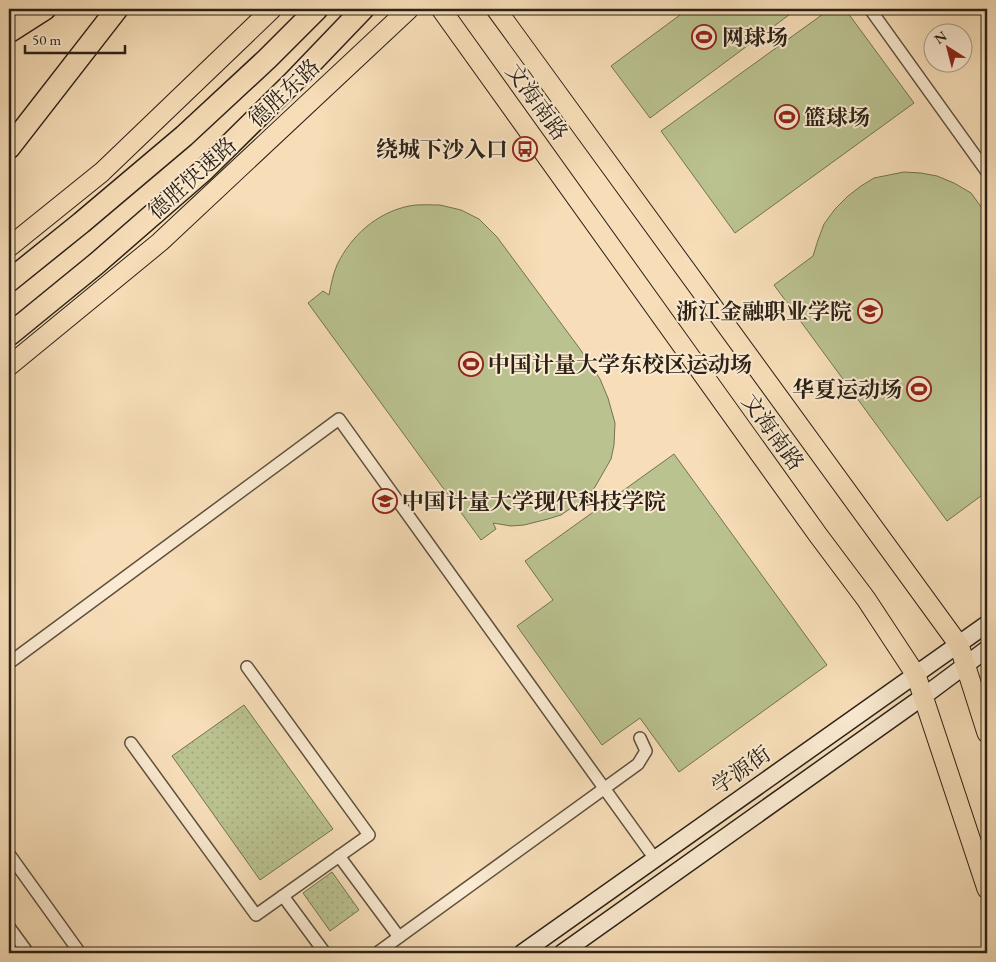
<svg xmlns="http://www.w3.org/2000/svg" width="996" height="962" viewBox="0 0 996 962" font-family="'EB Garamond','Noto Serif SC',serif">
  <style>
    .grass { fill: url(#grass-dots); stroke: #727254 }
    .pitch { fill: #bac290; stroke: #727254 }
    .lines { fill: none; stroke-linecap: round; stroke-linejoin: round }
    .street-casing { stroke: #5e503f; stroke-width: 14 }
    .secondary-casing { stroke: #2b2117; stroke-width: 19 }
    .primary-casing { stroke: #2b2117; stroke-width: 21 }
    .highway-casing { stroke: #2b2117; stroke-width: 24 }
    .street { stroke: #faead1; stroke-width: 11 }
    .secondary { stroke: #faead1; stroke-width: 16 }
    .primary { stroke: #f7deb8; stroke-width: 19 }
    .highway { stroke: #f7deb8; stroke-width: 21 }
    .labels { text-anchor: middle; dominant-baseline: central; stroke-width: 4; stroke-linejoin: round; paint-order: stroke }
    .poi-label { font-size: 22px; font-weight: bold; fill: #2b2117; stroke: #faead1; text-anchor: start }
    .street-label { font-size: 22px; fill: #2b2117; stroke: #faead1 }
  </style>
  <defs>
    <pattern id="grass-dots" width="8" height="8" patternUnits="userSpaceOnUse" patternTransform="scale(1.25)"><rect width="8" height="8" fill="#bac290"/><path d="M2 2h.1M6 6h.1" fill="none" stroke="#a0a67b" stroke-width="1.8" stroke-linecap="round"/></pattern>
  </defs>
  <rect width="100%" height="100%" fill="#f7deb8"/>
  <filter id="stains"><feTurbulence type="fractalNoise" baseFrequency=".004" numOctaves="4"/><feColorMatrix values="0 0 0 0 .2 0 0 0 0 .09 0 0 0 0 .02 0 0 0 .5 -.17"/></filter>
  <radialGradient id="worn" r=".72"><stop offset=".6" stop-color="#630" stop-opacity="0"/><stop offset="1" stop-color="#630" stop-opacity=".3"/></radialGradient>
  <g class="grass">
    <path d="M244 705 333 829 260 880 172 756Z"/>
    <path d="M332 872 359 910 330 931 303 893Z"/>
  </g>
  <g class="pitch">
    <path d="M688 9H797L650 118 611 66Z"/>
    <path d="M830 9H845L914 103 735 233 661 131Z"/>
    <path d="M904 172 921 173 937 176 954 183 971 193 987 215V493H985L947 521 774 285 813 256 818 240 824 224 835 209 848 196 861 186 874 178Z"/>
    <path d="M440 205 461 210 479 219 497 237 580 349 600 379 608 398 615 423 614 445 611 459 595 487 587 497 561 515 548 519 524 525 511 526 493 523 496 529 481 540 308 303 323 291 329 295C331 285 333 274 337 265 351 236 376 213 409 206 418 204 430 205 440 205Z"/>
    <path d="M674 454 827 665 679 772 640 718 602 745 517 626 553 600 525 561Z"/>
  </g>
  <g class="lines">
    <defs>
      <g id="street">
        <path d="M870 9 987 172"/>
        <path d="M9 663 339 419 655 859"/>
        <path d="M131 743 256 915 369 835 247 667"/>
        <path d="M9 854 80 953"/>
        <path d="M339 856 399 937"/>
        <path d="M283 896 325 953"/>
        <path d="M9 927 28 953"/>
        <path d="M377 953 638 764 646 751 640 738"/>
      </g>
      <g id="secondary">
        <path d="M522 953 987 624"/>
        <path d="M562 953 924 696 987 649"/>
      </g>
      <g id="primary">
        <path d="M441 9 818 535 866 599 916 675 987 889"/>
        <path d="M496 9 959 645 987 733"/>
        <path d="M9 247 102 172 272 9"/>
        <path d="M9 366 160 242 409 9"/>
      </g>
      <g id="highway">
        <path d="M9 32 45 9"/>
        <path d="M9 148 117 9"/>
        <path d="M9 281 81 223 184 136 267 59 317 9"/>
        <path d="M9 335 96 264 204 170 294 81 363 9"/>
      </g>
    </defs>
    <use href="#street" class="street-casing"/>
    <use href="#secondary" class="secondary-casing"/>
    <use href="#primary" class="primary-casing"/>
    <use href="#highway" class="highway-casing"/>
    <use href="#street" class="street"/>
    <use href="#secondary" class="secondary"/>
    <use href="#primary" class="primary"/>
    <use href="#highway" class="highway"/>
  </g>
  <defs>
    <symbol id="stadium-ring" viewBox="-11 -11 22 22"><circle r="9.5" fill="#faead1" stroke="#8f2418" stroke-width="1.5"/><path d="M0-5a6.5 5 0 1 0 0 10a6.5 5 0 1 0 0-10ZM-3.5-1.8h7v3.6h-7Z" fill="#8f2418"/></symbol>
    <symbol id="bus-ring" viewBox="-11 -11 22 22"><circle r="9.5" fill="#faead1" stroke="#8f2418" stroke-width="1.5"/><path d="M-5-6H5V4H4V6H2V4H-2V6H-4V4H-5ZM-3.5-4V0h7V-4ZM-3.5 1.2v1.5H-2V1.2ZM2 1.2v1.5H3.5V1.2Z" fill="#8f2418"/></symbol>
    <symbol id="university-ring" viewBox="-11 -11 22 22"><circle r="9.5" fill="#faead1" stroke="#8f2418" stroke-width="1.5"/><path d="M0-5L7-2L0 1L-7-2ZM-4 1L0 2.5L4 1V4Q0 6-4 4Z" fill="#8f2418"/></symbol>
  </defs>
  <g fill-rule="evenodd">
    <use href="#stadium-ring" x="690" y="23" width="28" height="28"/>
    <use href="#stadium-ring" x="773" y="103" width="28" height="28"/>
    <use href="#bus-ring" x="511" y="135" width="28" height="28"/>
    <use href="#university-ring" x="856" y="297" width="28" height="28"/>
    <use href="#stadium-ring" x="457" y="350" width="28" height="28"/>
    <use href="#stadium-ring" x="905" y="375" width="28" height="28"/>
    <use href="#university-ring" x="371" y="487" width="28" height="28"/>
  </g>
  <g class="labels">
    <g class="poi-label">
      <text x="722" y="37">网球场</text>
      <text x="804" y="117">篮球场</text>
      <text x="508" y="149" text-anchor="end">绕城下沙入口</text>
      <text x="852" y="311" text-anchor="end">浙江金融职业学院</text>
      <text x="488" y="364">中国计量大学东校区运动场</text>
      <text x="902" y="389" text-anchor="end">华夏运动场</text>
      <text x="402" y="501">中国计量大学现代科技学院</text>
    </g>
    <g class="street-label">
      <text transform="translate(284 93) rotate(-43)">德胜东路</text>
      <text transform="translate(537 102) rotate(54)">文海南路</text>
      <text transform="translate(192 178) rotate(-42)">德胜快速路</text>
      <text transform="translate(773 432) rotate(54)">文海南路</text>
      <text transform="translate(741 770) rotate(-35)">学源街</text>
    </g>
  </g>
  <rect width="996" height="962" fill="none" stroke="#f7deb8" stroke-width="30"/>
  <rect x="10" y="10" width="976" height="942" fill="none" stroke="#2b2117" stroke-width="2.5"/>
  <rect x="15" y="15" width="966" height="932" fill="none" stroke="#2b2117"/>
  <g transform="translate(948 48) rotate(324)"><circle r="24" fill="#faead1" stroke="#a79a87"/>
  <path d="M0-4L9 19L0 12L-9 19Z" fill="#8f2418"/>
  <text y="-8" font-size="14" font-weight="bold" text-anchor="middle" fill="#2b2117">N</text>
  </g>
  <path d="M25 45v8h100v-8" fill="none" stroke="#2b2117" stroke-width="2.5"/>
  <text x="32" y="45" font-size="15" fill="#2b2117" stroke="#faead1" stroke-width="4" paint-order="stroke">50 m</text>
  <rect width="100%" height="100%" filter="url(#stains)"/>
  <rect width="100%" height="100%" fill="url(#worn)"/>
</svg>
